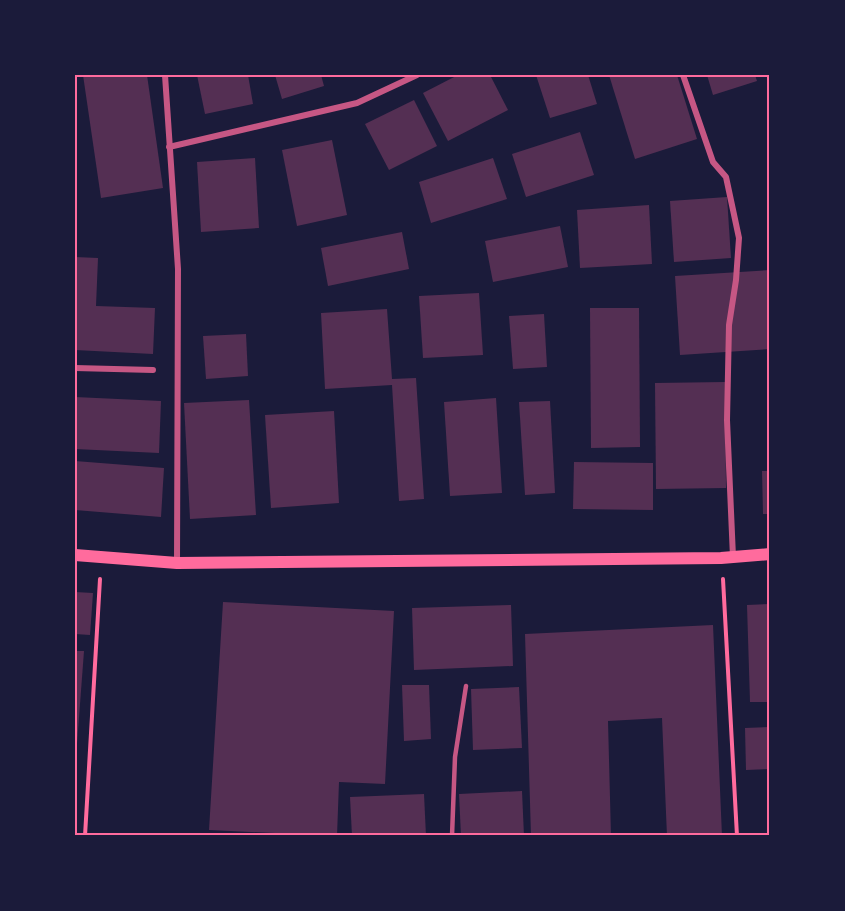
<svg xmlns="http://www.w3.org/2000/svg" width="845" height="911" viewBox="0 0 845 911" font-family="'Titillium Web',sans-serif">
  <style>
    .building { fill: #542f53 }
    .lines { fill: none; stroke-linecap: round; stroke-linejoin: round }
    .path { stroke: #ff6b9d; stroke-width: 4 }
    .service { stroke: #c65784; stroke-width: 4.5 }
    .minor { stroke: #c65784; stroke-width: 6 }
    .secondary { stroke: #ff6b9d; stroke-width: 12 }
    .neatline { fill: none; stroke: #ff6b9d; stroke-width: 2 }
  </style>
  <rect width="100%" height="100%" fill="#1b1b3a"/>
  <g class="building">
    <path d="M83 75H147L163 188 101 198Z"/>
    <path d="M197 75H248L253 104 205 114Z"/>
    <path d="M275 75H321L324 86 282 99Z"/>
    <path d="M458 75H490L508 110 448 141 423 93Z"/>
    <path d="M536 75H588L597 104 550 118Z"/>
    <path d="M609 75H677L697 139 635 159Z"/>
    <path d="M707 75H755L757 81 713 95Z"/>
    <path d="M414 100 437 146 389 170 365 124Z"/>
    <path d="M580 132 594 175 526 197 512 154Z"/>
    <path d="M332 140 347 215 297 226 282 150Z"/>
    <path d="M255 158 259 228 201 232 197 162Z"/>
    <path d="M493 158 507 199 431 223 419 182Z"/>
    <path d="M727 197 731 258 674 262 670 201Z"/>
    <path d="M649 205 652 264 580 268 577 210Z"/>
    <path d="M560 226 568 267 493 282 485 241Z"/>
    <path d="M402 232 409 269 328 286 321 248Z"/>
    <path d="M75 257 98 258 96 306 155 308 153 354 75 350Z"/>
    <path d="M770 270V349L680 355 675 276Z"/>
    <path d="M479 293 483 355 423 358 419 296Z"/>
    <path d="M590 308H639L640 447 591 448Z"/>
    <path d="M387 309 392 379 416 378 424 499 399 501 392 385 325 389 321 313Z"/>
    <path d="M544 314 547 367 513 369 509 316Z"/>
    <path d="M246 334 248 376 206 379 203 336Z"/>
    <path d="M725 382 726 488 656 489 655 383Z"/>
    <path d="M75 397 161 401 159 453 75 449Z"/>
    <path d="M496 398 502 493 450 496 444 402Z"/>
    <path d="M249 400 256 515 190 519 184 403Z"/>
    <path d="M550 401 555 493 525 495 519 402Z"/>
    <path d="M334 411 339 503 271 508 265 415Z"/>
    <path d="M75 461 164 468 161 517 75 510Z"/>
    <path d="M574 462 653 463V510L573 509Z"/>
    <path d="M762 471H770V514H763Z"/>
    <path d="M75 592 93 593 90 635 75 634Z"/>
    <path d="M223 602 394 611 385 784 339 782 337 836 209 830Z"/>
    <path d="M770 604V702H750L747 605Z"/>
    <path d="M511 605 513 666 414 670 412 608Z"/>
    <path d="M713 625 722 836H667L662 718 608 721 611 836H531L525 634Z"/>
    <path d="M75 651H84L77 744H75Z"/>
    <path d="M402 685H429L431 739 404 741Z"/>
    <path d="M519 687 522 748 473 750 471 689Z"/>
    <path d="M770 727V769L746 770 745 728Z"/>
    <path d="M522 791 524 836H461L459 794Z"/>
    <path d="M424 794 426 836H352L350 797Z"/>
  </g>
  <g class="lines">
    <g class="path">
      <path d="M723 579 737 836"/>
      <path d="M85 836 100 579"/>
    </g>
    <path class="service" d="M452 836 455 757 466 686"/>
    <g class="minor">
      <path d="M165 75 178 269 177 563"/>
      <path d="M683 75 713 162 726 177 739 238 736 280 729 325 727 420 733 557"/>
      <path d="M169 147 357 103 417 75"/>
      <path d="M75 368 153 370"/>
    </g>
    <path class="secondary" d="M75 555 177 563 721 558 770 554"/>
  </g>
  <rect width="845" height="911" fill="none" stroke="#1b1b3a" stroke-width="153"/>
  <rect x="76" y="76" width="692" height="758" class="neatline"/>
</svg>
